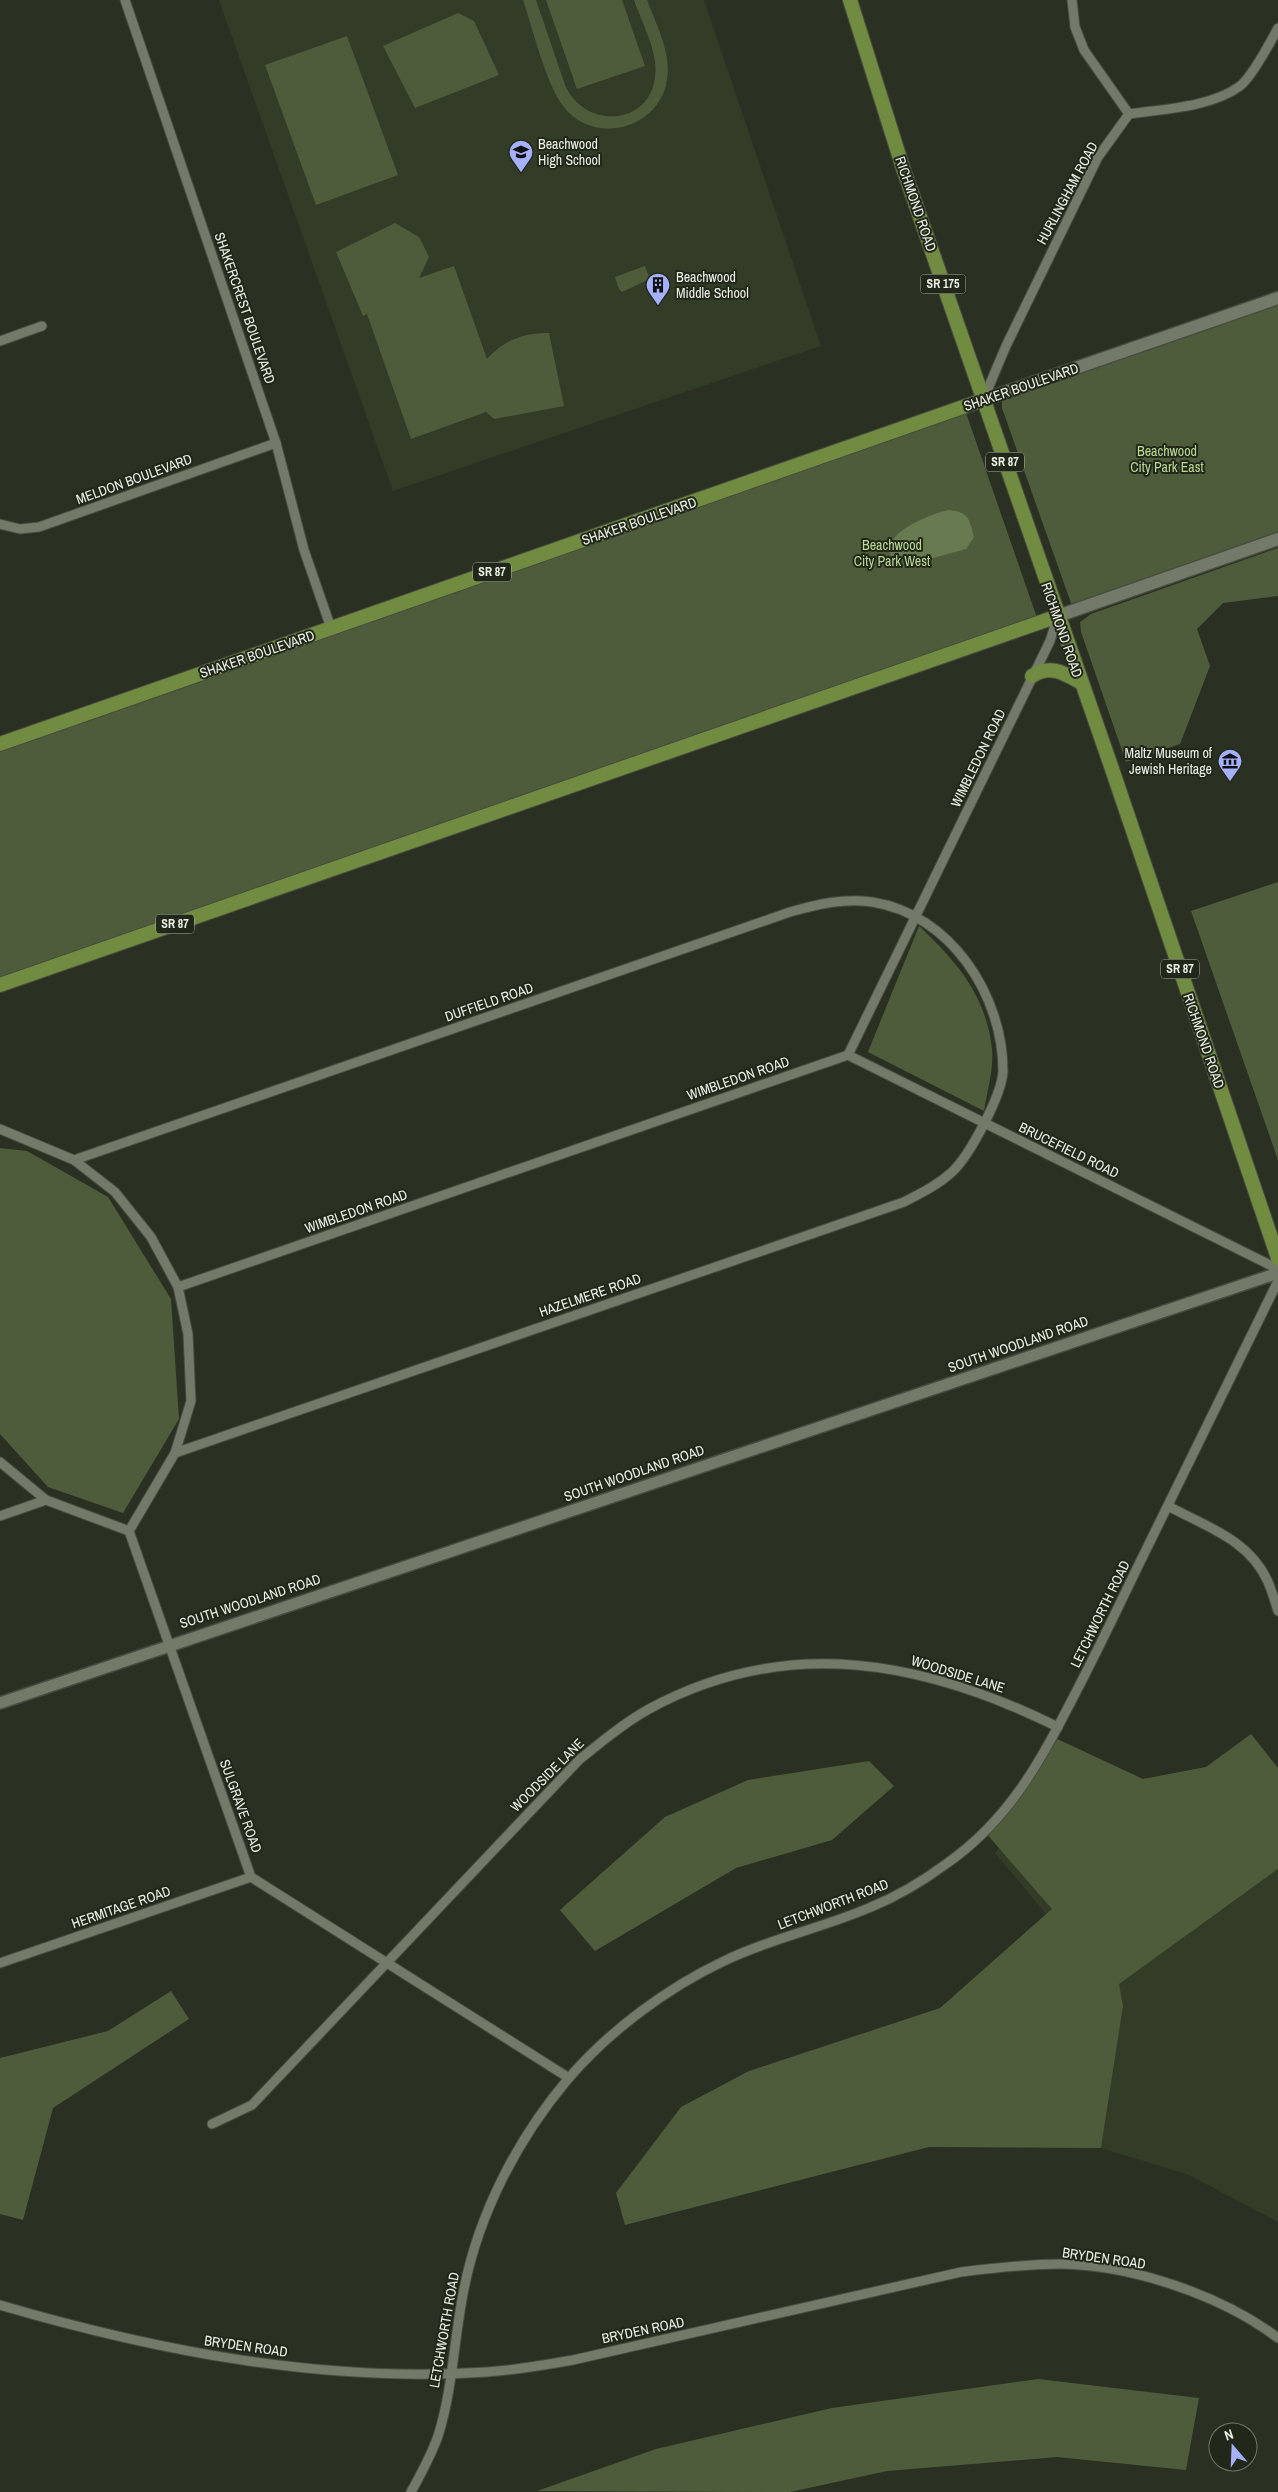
<svg xmlns="http://www.w3.org/2000/svg" width="1278" height="2492" viewBox="0 0 1278 2492" font-family="'Archivo Narrow',sans-serif">
  <style>
    .built { fill: #333c27 }
    .green { fill: #4e5c3c }
    .water { fill: #687a50 }
    .lines { fill: none; stroke-linecap: round; stroke-linejoin: round }
    .minor-casing { stroke: #474d40; stroke-width: 11 }
    .tertiary-casing { stroke: #474d40; stroke-width: 14 }
    .secondary-casing { stroke: #474d40; stroke-width: 15 }
    .primary-casing { stroke: #474d40; stroke-width: 16 }
    .minor { stroke: #737a69; stroke-width: 9 }
    .tertiary { stroke: #737a69; stroke-width: 11 }
    .secondary { stroke: #737a69; stroke-width: 12 }
    .primary { stroke: #718c40; stroke-width: 14 }
    .labels { text-anchor: middle; dominant-baseline: central; stroke-width: 4; stroke-linejoin: round; paint-order: stroke }
    .shield { fill: #212719; stroke: #afb4a9; stroke-width: 1 }
    .shield-label { font-size: 12px; font-weight: bold; fill: #ecf0e7 }
    .poi-label { font-size: 14px; fill: #ecf0e7; stroke: #212719; text-anchor: start }
    .street-label { font-size: 14px; fill: #ecf0e7; stroke: #212719 }
    .park-label { font-size: 14px; fill: #bcd996; stroke: #212719 }
  </style>
  <rect width="100%" height="100%" fill="#2b3122"/>
  <g class="built">
    <path d="M219 0H704L821 346 393 491Z"/>
    <path d="M1082 1756 1143 1779 1206 1767 1278 1841V2222L1189 2175 1101 2148 1123 2006 995 1853Z"/>
  </g>
  <g class="green">
    <path d="M523 0H536L565 85C584 129 648 127 655 78 659 53 642 23 634 0H647C656 24 672 54 667 80 659 130 593 146 563 106 547 86 532 27 523 0Z"/>
    <path d="M546 0H622L645 66 577 89Z"/>
    <path d="M458 13 474 21 499 75 415 108 383 46Z"/>
    <path d="M347 36 398 175 316 205 265 65Z"/>
    <path d="M395 223 419 237 429 257 419 278 454 266 487 359C504 340 523 333 549 333L564 406 494 419 486 412 411 439 367 314 363 316 336 252Z"/>
    <path d="M645 266 650 279 622 292 619 289 615 277Z"/>
    <path d="M1278 304V536L1072 606 1002 408V400Z"/>
    <path d="M964 407 1037 618 0 985V744Z"/>
    <path d="M1278 548V596L1223 603 1197 629 1210 666 1180 744 1126 762 1081 632 1080 622 1091 614Z"/>
    <path d="M1278 882V1160L1191 911Z"/>
    <path d="M919 926C957 962 986 995 992 1049 994 1068 987 1092 984 1111L868 1052Z"/>
    <path d="M0 1148 27 1151 108 1197 171 1299 179 1419 123 1513 48 1487 0 1434Z"/>
    <path d="M1251 1734 1278 1768V1869L1119 1984 1123 2006 1101 2148 929 2147 625 2225 616 2193 681 2107 749 2071 940 2008 1052 1909 985 1832 1053 1737 1143 1779 1206 1767Z"/>
    <path d="M869 1761 894 1786 832 1840 736 1868 595 1951 560 1910 665 1817 748 1780Z"/>
    <path d="M171 1991 189 2019 53 2108 23 2220 0 2214V2058L108 2031Z"/>
    <path d="M1038 2379 1199 2398 1186 2470 1057 2457 887 2471 790 2492 537 2491 656 2449 832 2408Z"/>
  </g>
  <path class="water" d="M948 510C969 512 969 518 974 537L966 549 922 561 893 560C876 534 931 514 948 510Z"/>
  <g class="lines">
    <defs>
      <g id="minor">
        <path d="M125 0 276 443 304 550 331 628"/>
        <path d="M1072 0 1075 27 1084 50 1129 114"/>
        <path d="M0 341 42 326"/>
        <path d="M984 398 1006 346 1098 157 1129 114C1164 109 1212 107 1240 86 1252 77 1271 41 1278 28"/>
        <path d="M0 524 20 529 39 527 276 443"/>
        <path d="M848 1055 1278 1269"/>
        <path d="M0 1129 74 1160 115 1192 151 1237 178 1287 188 1334 191 1401 175 1453 129 1531"/>
        <path d="M74 1160 790 912C818 904 843 898 872 902 951 914 1003 996 1003 1071 1002 1095 970 1155 952 1172 938 1185 921 1193 904 1202L175 1453"/>
        <path d="M178 1287 848 1055 1050 641 1058 616"/>
        <path d="M0 1462 46 1500 129 1531"/>
        <path d="M1168 1506C1205 1526 1250 1540 1268 1582 1272 1591 1275 1601 1278 1611"/>
        <path d="M0 1516 46 1500"/>
        <path d="M129 1531 251 1877 569 2078"/>
        <path d="M0 1963 251 1877"/>
        <path d="M212 2124 252 2105 579 1760C601 1742 624 1723 649 1709 787 1634 924 1661 1058 1727"/>
        <path d="M0 2305C157 2351 323 2383 487 2372 516 2370 545 2365 573 2360L961 2272C994 2268 1027 2264 1060 2264 1132 2265 1221 2295 1278 2338"/>
        <path d="M411 2492C421 2474 431 2456 438 2436 453 2389 454 2337 464 2289 479 2213 518 2138 568 2079 609 2031 667 1988 724 1961 771 1938 823 1928 871 1907 898 1896 923 1881 946 1864 1011 1819 1042 1758 1077 1690 1100 1646 1121 1601 1143 1556 1188 1464 1233 1373 1278 1281"/>
      </g>
      <path id="tertiary" d="M0 1703 1278 1273"/>
      <g id="secondary">
        <path d="M983 400 1278 298"/>
        <path d="M1058 616 1278 539"/>
      </g>
      <g id="primary">
        <path d="M850 0 903 168 1111 766 1278 1258"/>
        <path d="M1032 676C1050 664 1064 673 1080 682"/>
        <path d="M0 744 983 400"/>
        <path d="M0 985 1058 616"/>
      </g>
    </defs>
    <use href="#minor" class="minor-casing"/>
    <use href="#tertiary" class="tertiary-casing"/>
    <use href="#secondary" class="secondary-casing"/>
    <use href="#primary" class="primary-casing"/>
    <use href="#minor" class="minor"/>
    <use href="#tertiary" class="tertiary"/>
    <use href="#secondary" class="secondary"/>
    <use href="#primary" class="primary"/>
  </g>
  <defs>
    <symbol id="school-pin" viewBox="-11 -11 22 30"><path d="M0 17L-7.5 6A9.5 9.5 0 1 1 7.5 6Z" fill="#a6b1fc" stroke="#212719"/><path d="M0-5L7-2L0 1L-7-2ZM-4 1L0 2.5L4 1V4Q0 6-4 4Z" fill="#111"/></symbol>
    <symbol id="building-pin" viewBox="-11 -11 22 30"><path d="M0 17L-7.5 6A9.5 9.5 0 1 1 7.5 6Z" fill="#a6b1fc" stroke="#212719"/><path d="M-4-6H4V6H1V3H-1V6H-4ZM-2.5-4.3h1.7v1.8h-1.7ZM.8-4.3h1.7v1.8H.8ZM-2.5-1h1.7V.8h-1.7ZM.8-1h1.7V.8H.8Z" fill="#111"/></symbol>
    <symbol id="museum-pin" viewBox="-11 -11 22 30"><path d="M0 17L-7.5 6A9.5 9.5 0 1 1 7.5 6Z" fill="#a6b1fc" stroke="#212719"/><path d="M0-6L6-3V-2H-6V-3ZM-5-1h2V3h-2ZM-1-1h2V3h-2ZM3-1h2V3H3ZM-6 4H6V6H-6Z" fill="#111"/></symbol>
  </defs>
  <g fill-rule="evenodd">
    <use href="#school-pin" x="507" y="138" width="28" height="38"/>
    <use href="#building-pin" x="644" y="271" width="28" height="38"/>
    <use href="#museum-pin" x="1216" y="747" width="28" height="38"/>
  </g>
  <g class="labels">
    <g class="shield">
      <rect x="920.5" y="274.5" width="45" height="19" rx="4"/>
      <rect x="986" y="452.5" width="38" height="19" rx="4"/>
      <rect x="473" y="562.5" width="38" height="19" rx="4"/>
      <rect x="156" y="914.5" width="38" height="19" rx="4"/>
      <rect x="1161" y="959.5" width="38" height="19" rx="4"/>
    </g>
    <g class="shield-label">
      <text x="943" y="284">SR 175</text>
      <text x="1005" y="462">SR 87</text>
      <text x="492" y="572">SR 87</text>
      <text x="175" y="924">SR 87</text>
      <text x="1180" y="969">SR 87</text>
    </g>
    <g class="poi-label">
      <text x="538" y="144">Beachwood<tspan x="538" dy="16">High School</tspan></text>
      <text x="676" y="277">Beachwood<tspan x="676" dy="16">Middle School</tspan></text>
      <text x="1212" y="753" text-anchor="end">Maltz Museum of<tspan x="1212" dy="16">Jewish Heritage</tspan></text>
    </g>
    <g class="street-label">
      <text transform="translate(1067 193) rotate(-62)">HURLINGHAM ROAD</text>
      <text transform="translate(916 204) rotate(71)">RICHMOND ROAD</text>
      <text transform="translate(245 308) rotate(71)">SHAKERCREST BOULEVARD</text>
      <text transform="translate(1021 387) rotate(-19)">SHAKER BOULEVARD</text>
      <text transform="translate(134 479) rotate(-20)">MELDON BOULEVARD</text>
      <text transform="translate(639 521) rotate(-19)">SHAKER BOULEVARD</text>
      <text transform="translate(1062 630) rotate(71)">RICHMOND ROAD</text>
      <text transform="translate(257 654) rotate(-19)">SHAKER BOULEVARD</text>
      <text transform="translate(978 758) rotate(-64)">WIMBLEDON ROAD</text>
      <text transform="translate(489 1002) rotate(-19)">DUFFIELD ROAD</text>
      <text transform="translate(1204 1041) rotate(71)">RICHMOND ROAD</text>
      <text transform="translate(738 1078) rotate(-19)">WIMBLEDON ROAD</text>
      <text transform="translate(1069 1150) rotate(26)">BRUCEFIELD ROAD</text>
      <text transform="translate(356 1211) rotate(-19)">WIMBLEDON ROAD</text>
      <text transform="translate(590 1295) rotate(-19)">HAZELMERE ROAD</text>
      <text transform="translate(1018 1344) rotate(-19)">SOUTH WOODLAND ROAD</text>
      <text transform="translate(634 1473) rotate(-19)">SOUTH WOODLAND ROAD</text>
      <text transform="translate(250 1601) rotate(-18)">SOUTH WOODLAND ROAD</text>
      <text transform="translate(1100 1614) rotate(-64)">LETCHWORTH ROAD</text>
      <text transform="translate(958 1674) rotate(17)">WOODSIDE LANE</text>
      <text transform="translate(547 1775) rotate(-45)">WOODSIDE LANE</text>
      <text transform="translate(241 1806) rotate(70)">SULGRAVE ROAD</text>
      <text transform="translate(833 1904) rotate(-21)">LETCHWORTH ROAD</text>
      <text transform="translate(121 1907) rotate(-19)">HERMITAGE ROAD</text>
      <text transform="translate(1104 2258) rotate(8)">BRYDEN ROAD</text>
      <text transform="translate(444 2330) rotate(-80)">LETCHWORTH ROAD</text>
      <text transform="translate(643 2330) rotate(-12)">BRYDEN ROAD</text>
      <text transform="translate(246 2346) rotate(8)">BRYDEN ROAD</text>
    </g>
    <g class="park-label">
      <text x="1167" y="451">Beachwood<tspan x="1167" dy="16">City Park East</tspan></text>
      <text x="892" y="545">Beachwood<tspan x="892" dy="16">City Park West</tspan></text>
    </g>
  </g>
  <g transform="translate(1233 2447) rotate(341)"><circle r="24" fill="#212719" stroke="#72776b"/>
  <path d="M0-4L9 19L0 12L-9 19Z" fill="#a6b1fc"/>
  <text y="-8" font-size="14" font-weight="bold" text-anchor="middle" fill="#ecf0e7">N</text>
  </g>
</svg>
